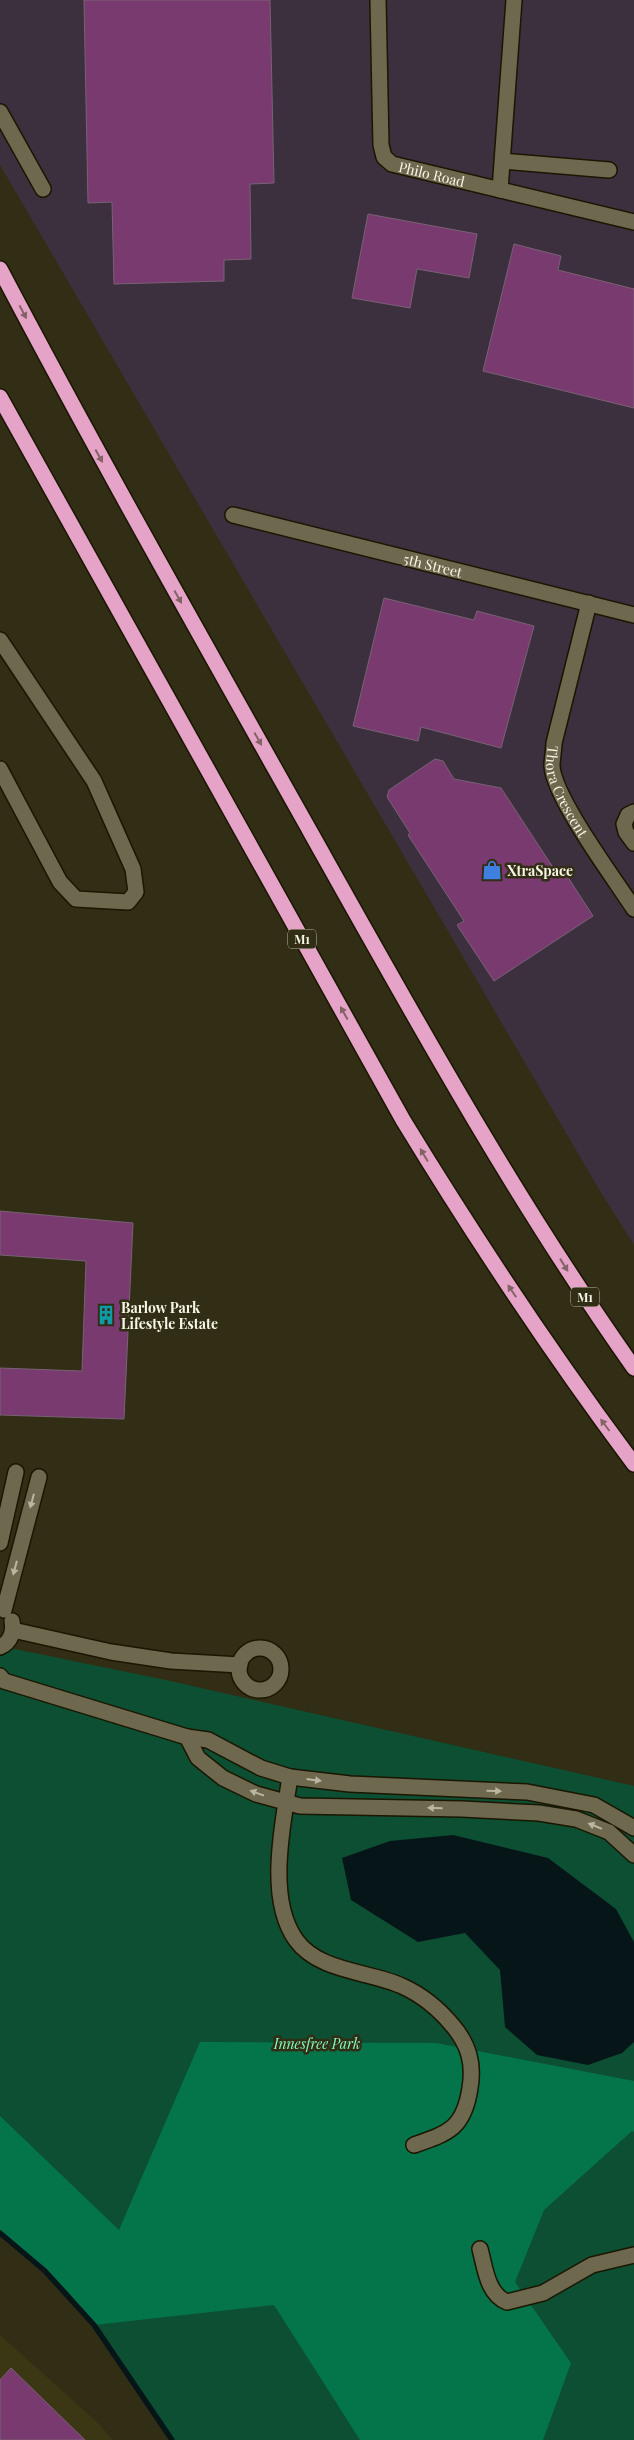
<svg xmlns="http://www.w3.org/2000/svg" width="634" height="2440" viewBox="0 0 634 2440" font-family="'Playfair Display',serif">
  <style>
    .built { fill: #3b3614 }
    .industrial { fill: #3c303e }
    .green { fill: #0c4f33 }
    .forest { fill: #04754b }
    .water { fill: #061618 }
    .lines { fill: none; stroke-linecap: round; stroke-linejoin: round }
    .stream { stroke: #061618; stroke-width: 5.5 }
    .building { fill: #783a6f; stroke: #796275 }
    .minor-casing { stroke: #1a1600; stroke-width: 18 }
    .highway-casing { stroke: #1a1600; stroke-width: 18 }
    .minor { stroke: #6e694e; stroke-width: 15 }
    .highway { stroke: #e5a3c7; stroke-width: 15 }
    .oneway { fill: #836365 }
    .oneway2 { fill: #b9b6a1 }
    .labels { text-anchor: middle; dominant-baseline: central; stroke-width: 5; stroke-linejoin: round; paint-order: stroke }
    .shield { fill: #322e15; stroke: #bcb9a7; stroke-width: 1 }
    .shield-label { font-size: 12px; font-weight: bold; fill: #f7f5e5 }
    .street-label { font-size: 14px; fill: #f7f5e5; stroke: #322e15 }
    .poi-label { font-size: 14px; font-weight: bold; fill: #f7f5e5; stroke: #322e15; text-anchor: start }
    .park-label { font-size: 14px; font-style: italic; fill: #81fcbe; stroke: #322e15 }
  </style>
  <rect width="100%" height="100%" fill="#322e15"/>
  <path class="built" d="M0 2335 98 2423 113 2440H0Z"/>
  <path class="industrial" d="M0 0H634V1245L597 1186 0 165Z"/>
  <path class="green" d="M0 1646 166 1680 634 1786V2440H172L94 2325 45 2271 0 2233Z"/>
  <path class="forest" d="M200 2042 436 2043 634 2081V2132L632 2131 544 2210 515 2282 571 2363 543 2440H360L274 2305 94 2325 45 2271 0 2233V2116L119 2230Z"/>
  <path class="water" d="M453 1835 548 1858 616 1909 634 1942V2042L622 2053 588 2065 537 2055 505 2027 500 1970 465 1933 418 1942 351 1900 342 1858 390 1841Z"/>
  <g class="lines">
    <path class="stream" d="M0 2233 45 2271 94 2325 172 2440"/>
  </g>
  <g class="building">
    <path d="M84 0H270L274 183 250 184 251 259 224 260V281L114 284 112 202 88 203Z"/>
    <path d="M368 214 477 234 469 278 417 269 410 308 352 298Z"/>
    <path d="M514 244 561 256 558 270 634 289V408L483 371Z"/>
    <path d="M384 598 474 620 477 611 534 626 501 748 421 727 418 741 353 726Z"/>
    <path d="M435 759 443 761 454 779 501 788 556 872 562 868 593 916 494 981 457 925 464 921 408 835 410 833 387 797 389 790Z"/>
    <path d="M0 1211 133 1223 124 1419 0 1415V1368L82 1371 86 1261 0 1255Z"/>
    <path d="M11 2368 85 2440H0V2380Z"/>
  </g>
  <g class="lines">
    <defs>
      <g id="minor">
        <path id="s1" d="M378 0 381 145 384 157 392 164 634 222"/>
        <path d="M0 112 43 189"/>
        <path d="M503 161 609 170"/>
        <path d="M500 190 514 0"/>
        <path id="s2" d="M233 515 634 615"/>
        <path id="s3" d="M589 603 554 743C554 750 552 758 552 766 554 798 614 878 634 909"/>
        <path d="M0 640 94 781 133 869 136 892 128 902 76 899 60 882 0 769"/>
        <path d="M634 812 628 815 624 824 626 832 634 843"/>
        <path d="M0 1543 16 1472"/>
        <path d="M4 1610 39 1477"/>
        <path d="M13 1630 111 1652 171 1661 240 1665"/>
        <path d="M0 1647C11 1642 14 1632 12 1621"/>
        <circle cx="260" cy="1669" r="21"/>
        <path d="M0 1676 4 1681 187 1737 208 1740 261 1768 290 1777 350 1784 527 1792 594 1805 634 1828"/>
        <path d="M187 1737 198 1758 223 1778 256 1794 300 1806 462 1809 539 1813 576 1819 609 1832 634 1855"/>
        <path d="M290 1777C283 1824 266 1898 296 1940 319 1972 369 1971 402 1986 422 1995 439 2009 453 2026 469 2045 474 2064 470 2088 464 2128 449 2133 414 2145"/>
        <path d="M480 2249C485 2267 487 2294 507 2302L543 2293 592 2265 634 2255"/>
      </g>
      <g id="highway">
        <path d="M0 269C100 459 206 646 311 833 413 1015 514 1198 634 1368"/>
        <path d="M0 397 403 1120C475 1238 551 1353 634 1464"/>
      </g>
    </defs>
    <use href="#minor" class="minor-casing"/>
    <use href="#highway" class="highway-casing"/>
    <use href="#minor" class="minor"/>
    <use href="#highway" class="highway"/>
  </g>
  <defs><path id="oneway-solid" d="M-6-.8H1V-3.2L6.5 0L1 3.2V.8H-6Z" transform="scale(1.25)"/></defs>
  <g class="oneway">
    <use href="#oneway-solid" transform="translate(23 312) rotate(62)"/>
    <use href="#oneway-solid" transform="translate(99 456) rotate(61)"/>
    <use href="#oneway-solid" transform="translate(178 597) rotate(61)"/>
    <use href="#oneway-solid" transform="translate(258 739) rotate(61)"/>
    <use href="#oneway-solid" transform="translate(344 1013) rotate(-119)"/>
    <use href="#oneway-solid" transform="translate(424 1155) rotate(-121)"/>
    <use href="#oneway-solid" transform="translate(564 1265) rotate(58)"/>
    <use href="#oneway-solid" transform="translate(512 1291) rotate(-124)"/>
    <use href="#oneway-solid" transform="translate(605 1425) rotate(-127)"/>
  </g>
  <g class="oneway2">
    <use href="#oneway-solid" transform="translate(32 1501) rotate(105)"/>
    <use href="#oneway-solid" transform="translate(15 1568) rotate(105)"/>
    <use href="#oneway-solid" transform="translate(314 1780) rotate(7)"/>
    <use href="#oneway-solid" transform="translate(494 1791) rotate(2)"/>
    <use href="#oneway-solid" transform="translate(257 1793) rotate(-160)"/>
    <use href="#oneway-solid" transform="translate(435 1808) rotate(-179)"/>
    <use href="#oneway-solid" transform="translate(595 1826) rotate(-158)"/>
  </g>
  <defs>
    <symbol id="shop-bare" viewBox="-9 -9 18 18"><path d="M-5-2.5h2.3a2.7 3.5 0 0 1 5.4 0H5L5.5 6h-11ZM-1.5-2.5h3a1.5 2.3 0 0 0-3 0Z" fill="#3f7fe0" stroke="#322e15" stroke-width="2.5" paint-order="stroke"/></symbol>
    <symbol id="building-bare" viewBox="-9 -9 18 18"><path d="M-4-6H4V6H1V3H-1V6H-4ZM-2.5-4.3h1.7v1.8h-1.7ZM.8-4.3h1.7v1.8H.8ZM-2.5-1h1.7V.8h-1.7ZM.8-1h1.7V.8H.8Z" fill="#0f9aa8" stroke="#322e15" stroke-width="2.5" paint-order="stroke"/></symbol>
  </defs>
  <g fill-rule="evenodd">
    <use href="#shop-bare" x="478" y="856" width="28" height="28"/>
    <use href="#building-bare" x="92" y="1301" width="28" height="28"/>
  </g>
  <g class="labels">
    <g class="shield">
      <rect x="288" y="929.5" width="28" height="19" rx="4"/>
      <rect x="571" y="1287.5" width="28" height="19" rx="4"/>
    </g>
    <g class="shield-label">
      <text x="302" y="939">M1</text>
      <text x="585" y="1297">M1</text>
    </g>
    <g class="street-label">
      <text stroke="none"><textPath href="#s1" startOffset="209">Philo Road</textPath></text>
      <text stroke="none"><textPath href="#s2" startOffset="206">5th Street</textPath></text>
      <text stroke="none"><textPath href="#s3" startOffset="196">Thora Crescent</textPath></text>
    </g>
    <g class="poi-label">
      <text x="507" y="870">XtraSpace</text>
      <text x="121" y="1307">Barlow Park<tspan x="121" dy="16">Lifestyle Estate</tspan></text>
    </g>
    <g class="park-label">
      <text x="317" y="2043">Innesfree Park</text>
    </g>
  </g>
</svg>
